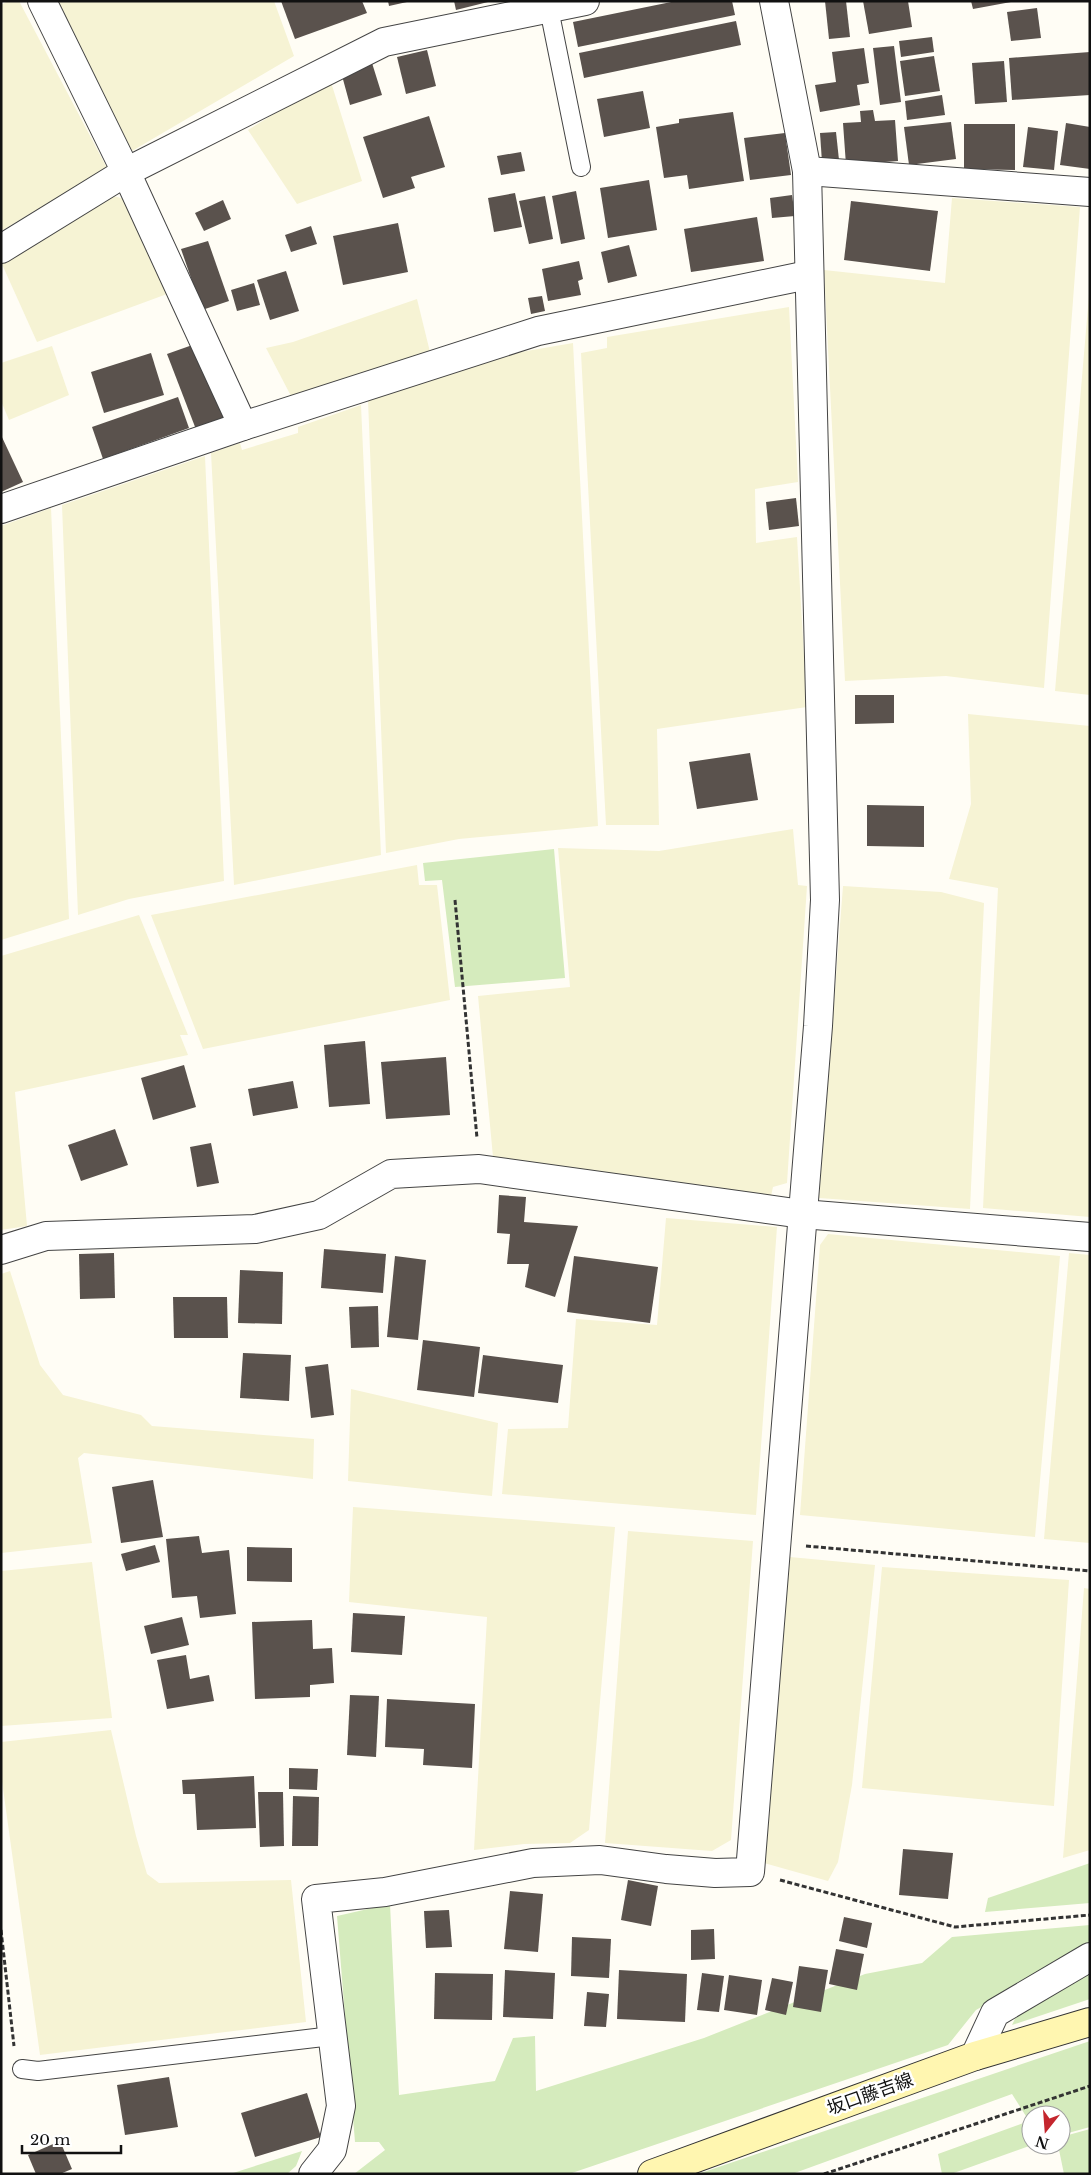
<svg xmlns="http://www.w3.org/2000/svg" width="1091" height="2175" viewBox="0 0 1091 2175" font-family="'Libre Baskerville','Noto Sans JP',serif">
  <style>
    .farmland { fill: #f6f3d4 }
    .green { fill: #d5ebbd }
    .building { fill: #5a524d }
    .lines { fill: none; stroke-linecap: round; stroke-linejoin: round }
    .lane-casing { stroke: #444; stroke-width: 20 }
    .street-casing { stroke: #444; stroke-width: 30 }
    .secondary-casing { stroke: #333; stroke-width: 30 }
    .path { stroke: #333; stroke-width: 3; stroke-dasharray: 5 2.5; stroke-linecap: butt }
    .lane { stroke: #fff; stroke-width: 18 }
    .street { stroke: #fff; stroke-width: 28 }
    .secondary { stroke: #fff6b0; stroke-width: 28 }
    .labels { text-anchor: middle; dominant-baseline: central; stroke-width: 5; stroke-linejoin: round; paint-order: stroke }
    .street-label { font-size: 18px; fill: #111; stroke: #fff }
  </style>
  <rect width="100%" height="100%" fill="#fffdf5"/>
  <g class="farmland">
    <path d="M8 1H19L107 168 1 231V5Z"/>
    <path d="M58 1H274L294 56 132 151Z"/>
    <path d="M330 79 362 181 297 204 248 130Z"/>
    <path d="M113 196 125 199 167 294 37 342 1 262Z"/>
    <path d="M952 198 1080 207 1044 688 946 676 845 681 824 270 945 283Z"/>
    <path d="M1090 284V695L1055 691Z"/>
    <path d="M417 299 430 352 291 396 266 348 293 342Z"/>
    <path d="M789 307 798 482 755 489 756 543 797 537 807 707 657 729 659 825H606L581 353 607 348V337Z"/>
    <path d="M573 343 598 826 459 839 386 853 368 400 515 353Z"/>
    <path d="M52 346 69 395 9 420 1 401V363Z"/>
    <path d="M361 405 381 855 234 885 211 453 240 443 242 450 298 433V427Z"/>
    <path d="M205 456 224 881 129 899 78 915 62 505Z"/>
    <path d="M51 508 69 919 1 940V526Z"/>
    <path d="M968 714 1090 726V1217L983 1208 998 888 949 879 971 804Z"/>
    <path d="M793 829 798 885 807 886 787 1183 773 1187 771 1196 493 1157 478 996 570 987 558 848 659 851Z"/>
    <path d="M417 865 419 885H437L450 1000 203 1049 151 915Z"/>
    <path d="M843 886 941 892 984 903 970 1209 819 1198Z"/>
    <path d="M139 915 188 1035H180L188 1055 15 1092 27 1226 1 1230V956Z"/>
    <path d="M666 1218 777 1227 756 1515 502 1494 508 1429 568 1428 576 1319 657 1325Z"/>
    <path d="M828 1234 1060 1256 1035 1537 800 1515 820 1245Z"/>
    <path d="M1069 1253 1090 1255V1543L1044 1539Z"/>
    <path d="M10 1271 40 1365 63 1395 141 1415 152 1426 314 1439 313 1479 84 1453 78 1458 92 1543 1 1553V1274Z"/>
    <path d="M351 1389 498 1423 492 1496 348 1481Z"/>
    <path d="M353 1507 615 1527 589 1830 570 1843 524 1844 474 1850 487 1617 349 1602Z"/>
    <path d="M628 1531 753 1541 731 1840 712 1851 605 1843Z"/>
    <path d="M790 1557 875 1565 852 1785 838 1862 828 1881 764 1863Z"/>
    <path d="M92 1562 112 1718 1 1726V1571Z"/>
    <path d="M882 1567 1069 1580 1054 1806 862 1788Z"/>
    <path d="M1084 1588 1090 1589V1850L1063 1858Z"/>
    <path d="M111 1730 136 1836 147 1874 159 1883 291 1880 306 2022 40 2055 1 1774V1742Z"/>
  </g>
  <g class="green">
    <path d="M554 849 565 978 455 987 442 880 425 881 423 863Z"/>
    <path d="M1090 1863V1903L985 1912 988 1898Z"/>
    <path d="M390 1904 399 2095 495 2081 513 2038 535 2036 536 2091 704 2038 865 1974 922 1963 952 1937 1090 1925V1946L976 2010 948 2045 569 2174H354L385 2150 379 2142H355L337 1916Z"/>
    <path d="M1090 1969V1999L1012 2025 1021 2006Z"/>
    <path d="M1090 2041V2127L1061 2135V2115H1031L1032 2145 951 2174H942L938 2154 1029 2121 1012 2094 792 2174H698Z"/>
    <path d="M1090 2129V2174H1064L1058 2145H1061V2137Z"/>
    <path d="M302 2151 296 2166 287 2174H230Z"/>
  </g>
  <g class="building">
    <path d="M281 1H362L367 13 295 39Z"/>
    <path d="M388 1H407V2L389 6Z"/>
    <path d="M454 1H488V2L456 10Z"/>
    <path d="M676 1H732L735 15 578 47 573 22Z"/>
    <path d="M825 1H846L850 37 829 39Z"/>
    <path d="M863 1H908L912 27 869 34Z"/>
    <path d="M971 1H1011V2L973 9Z"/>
    <path d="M1037 8 1041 38 1011 41 1007 12Z"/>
    <path d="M736 21 741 45 584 78 579 53Z"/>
    <path d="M932 37 934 52 901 57 899 41Z"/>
    <path d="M894 46 901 102 880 105 873 48Z"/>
    <path d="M864 48 869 83 857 85 860 105 820 112 815 85 836 82 832 52Z"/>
    <path d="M427 50 436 86 406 94 397 57Z"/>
    <path d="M1090 52V95L1012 100 1009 58Z"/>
    <path d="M934 56 940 91 905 96 900 61Z"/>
    <path d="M1004 61 1007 102 975 104 972 63Z"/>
    <path d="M372 63 382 95 350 105 341 72Z"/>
    <path d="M643 91 650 128 604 137 597 99Z"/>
    <path d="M942 95 945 115 907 120 905 101Z"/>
    <path d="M873 110 875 121 895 120 898 161 846 165 843 123 861 122 860 111Z"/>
    <path d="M733 112 744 181 689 189 687 175 664 178 656 127 679 123V119Z"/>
    <path d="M429 116 445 167 411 177 415 188 383 198 363 137Z"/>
    <path d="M951 122 956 159 909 165 904 127Z"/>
    <path d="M1066 123 1090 127V169L1060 165Z"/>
    <path d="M964 124H1015V170L964 169Z"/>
    <path d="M1028 127 1058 131 1054 170 1023 167Z"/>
    <path d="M836 132 839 160 822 162 820 133Z"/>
    <path d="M785 133 791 175 750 180 744 138Z"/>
    <path d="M521 152 525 171 501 175 497 156Z"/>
    <path d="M649 180 657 230 608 238 600 188Z"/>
    <path d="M576 191 585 239 561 244 552 196Z"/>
    <path d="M515 193 522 227 494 232 488 198Z"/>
    <path d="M792 195 795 216 772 218 770 198Z"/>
    <path d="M545 196 553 239 529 244 519 201Z"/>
    <path d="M223 200 231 219 204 231 195 213Z"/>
    <path d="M851 201 938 211 930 271 844 260Z"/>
    <path d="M757 217 764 261 691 272 684 229Z"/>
    <path d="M398 223 408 272 343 285 333 236Z"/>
    <path d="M311 226 317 244 291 252 285 235Z"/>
    <path d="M208 241 229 301 202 310 181 249Z"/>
    <path d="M629 245 637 276 608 283 601 252Z"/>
    <path d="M579 261 583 279 578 281 581 295 548 301 542 269Z"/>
    <path d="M286 271 299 311 270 320 257 280Z"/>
    <path d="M254 283 260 305 237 311 231 290Z"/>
    <path d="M542 296 545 311 531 314 528 298Z"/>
    <path d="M198 343 227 420 197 432 167 354Z"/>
    <path d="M151 353 164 395 104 413 91 372Z"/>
    <path d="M178 397 189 428 103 459 92 427Z"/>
    <path d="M1 435 23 482 1 492Z"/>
    <path d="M796 498 799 526 769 530 766 502Z"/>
    <path d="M855 695H894V723L855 724Z"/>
    <path d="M750 753 758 800 697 809 689 762Z"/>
    <path d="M867 805 924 806V847L867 846Z"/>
    <path d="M365 1041 370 1104 329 1107 324 1045Z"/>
    <path d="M446 1057 450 1115 386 1119 381 1062Z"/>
    <path d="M184 1065 196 1107 153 1120 141 1078Z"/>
    <path d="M293 1081 298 1108 253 1116 248 1089Z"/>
    <path d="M115 1129 128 1165 81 1181 68 1145Z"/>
    <path d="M211 1143 219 1183 197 1187 190 1147Z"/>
    <path d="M499 1195 526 1197 524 1222 578 1226 555 1297 525 1287 529 1264H507L510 1234 497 1233Z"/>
    <path d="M324 1249 386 1254 383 1293 321 1288Z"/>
    <path d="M114 1253 115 1298 80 1299 79 1254Z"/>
    <path d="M395 1256 426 1260 418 1340 387 1337Z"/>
    <path d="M574 1256 658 1267 650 1323 567 1312Z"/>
    <path d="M240 1270 283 1272 282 1324 238 1323Z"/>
    <path d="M173 1297H227L228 1338H174Z"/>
    <path d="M378 1306 379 1347 351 1348 349 1307Z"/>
    <path d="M423 1340 480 1347 474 1397 417 1390Z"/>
    <path d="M243 1353 291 1355 289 1401 240 1398Z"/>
    <path d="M483 1355 563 1365 558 1403 478 1393Z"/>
    <path d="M328 1364 334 1415 311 1418 305 1367Z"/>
    <path d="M153 1480 163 1537 121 1543 112 1487Z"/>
    <path d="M199 1536 202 1553 229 1550 236 1614 200 1618 197 1596 172 1598 166 1539Z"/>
    <path d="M155 1545 160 1562 126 1571 121 1554Z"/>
    <path d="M247 1547 292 1548V1582L247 1581Z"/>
    <path d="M353 1613 405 1616 402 1655 351 1652Z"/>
    <path d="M182 1617 189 1645 151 1654 144 1626Z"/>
    <path d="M312 1620 313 1649 332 1648 334 1683 310 1685V1697L255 1699 252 1622Z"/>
    <path d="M186 1655 190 1679 209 1675 214 1701 167 1709 157 1660Z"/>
    <path d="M350 1695 379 1696 376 1757 347 1755Z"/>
    <path d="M387 1699 475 1704 472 1768 423 1765 424 1749 385 1747Z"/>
    <path d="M289 1768 318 1769 317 1790 289 1789Z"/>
    <path d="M254 1776 256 1828 197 1830 195 1794H183L182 1780Z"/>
    <path d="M258 1792H283L284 1846 260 1847Z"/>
    <path d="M293 1796 319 1797 318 1846H292Z"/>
    <path d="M903 1849 953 1853 948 1899 899 1895Z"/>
    <path d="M628 1880 658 1886 651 1926 621 1920Z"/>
    <path d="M510 1891 543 1894 538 1952 504 1949Z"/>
    <path d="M449 1910 452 1947 426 1948 424 1911Z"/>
    <path d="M844 1917 872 1923 867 1948 839 1941Z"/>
    <path d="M714 1929 715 1959 691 1960V1930Z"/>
    <path d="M572 1937 611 1939 609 1978 571 1976Z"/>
    <path d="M836 1949 864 1954 857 1990 829 1984Z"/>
    <path d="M799 1966 828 1970 821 2012 793 2007Z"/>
    <path d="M505 1970 555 1973 553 2019 503 2017Z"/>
    <path d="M619 1970 687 1974 685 2022 617 2019Z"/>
    <path d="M435 1973 493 1974 492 2020 434 2019Z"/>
    <path d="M702 1973 724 1976 719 2012 697 2010Z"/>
    <path d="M729 1975 762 1980 757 2015 724 2010Z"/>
    <path d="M772 1978 793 1982 786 2015 765 2010Z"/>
    <path d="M587 1992 609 1994 606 2027 584 2026Z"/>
    <path d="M169 2077 178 2127 125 2135 117 2085Z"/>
    <path d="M307 2093 321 2137 255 2157 241 2113Z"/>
    <path d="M60 2141 72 2169 60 2174H36L28 2155Z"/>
  </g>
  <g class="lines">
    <defs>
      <g id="lane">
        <path d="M549 9 581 167"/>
        <path d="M22 2069 38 2071 332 2036"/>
      </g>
      <g id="street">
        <path d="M42 1 126 172 243 426"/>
        <path d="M807 171 1090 192"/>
        <path d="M1 249 126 172 384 42 585 1"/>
        <path d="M1 509 243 426 538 331 808 275"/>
        <path d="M1 1250 46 1236 255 1229 319 1215 391 1174 479 1169 802 1214 1090 1237"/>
        <path d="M975 2056 995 2013 1090 1957"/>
        <path d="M313 2174 332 2150 341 2106 316 1899 385 1892 533 1863 600 1860 666 1869 715 1873 750 1872 818 1026 825 900 807 171 774 1"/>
      </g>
      <path id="secondary" d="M652 2174 975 2056 1090 2022"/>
    </defs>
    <use href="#lane" class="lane-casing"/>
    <use href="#street" class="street-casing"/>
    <use href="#secondary" class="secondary-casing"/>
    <g class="path">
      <path d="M455 900 477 1138"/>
      <path d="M806 1546 1090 1571"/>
      <path d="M780 1880 955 1927 1090 1915"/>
      <path d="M1 1930 14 2046"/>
      <path d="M824 2174 1090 2086"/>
    </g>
    <use href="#lane" class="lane"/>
    <use href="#street" class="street"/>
    <use href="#secondary" class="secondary"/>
  </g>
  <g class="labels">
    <g class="street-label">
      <text transform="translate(870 2094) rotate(-20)">坂口藤吉線</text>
    </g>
  </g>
  <rect width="1091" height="2175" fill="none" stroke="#111111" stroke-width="5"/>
  <g transform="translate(1046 2130) rotate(197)"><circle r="24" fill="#ffffff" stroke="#a0a0a0"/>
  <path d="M0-4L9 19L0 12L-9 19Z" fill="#c4262e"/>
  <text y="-8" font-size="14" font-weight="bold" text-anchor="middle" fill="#111111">N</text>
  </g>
  <path d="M22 2145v8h99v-8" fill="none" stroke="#111111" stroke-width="2.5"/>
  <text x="30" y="2145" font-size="15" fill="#111111" stroke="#ffffff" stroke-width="4" paint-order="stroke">20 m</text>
</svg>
